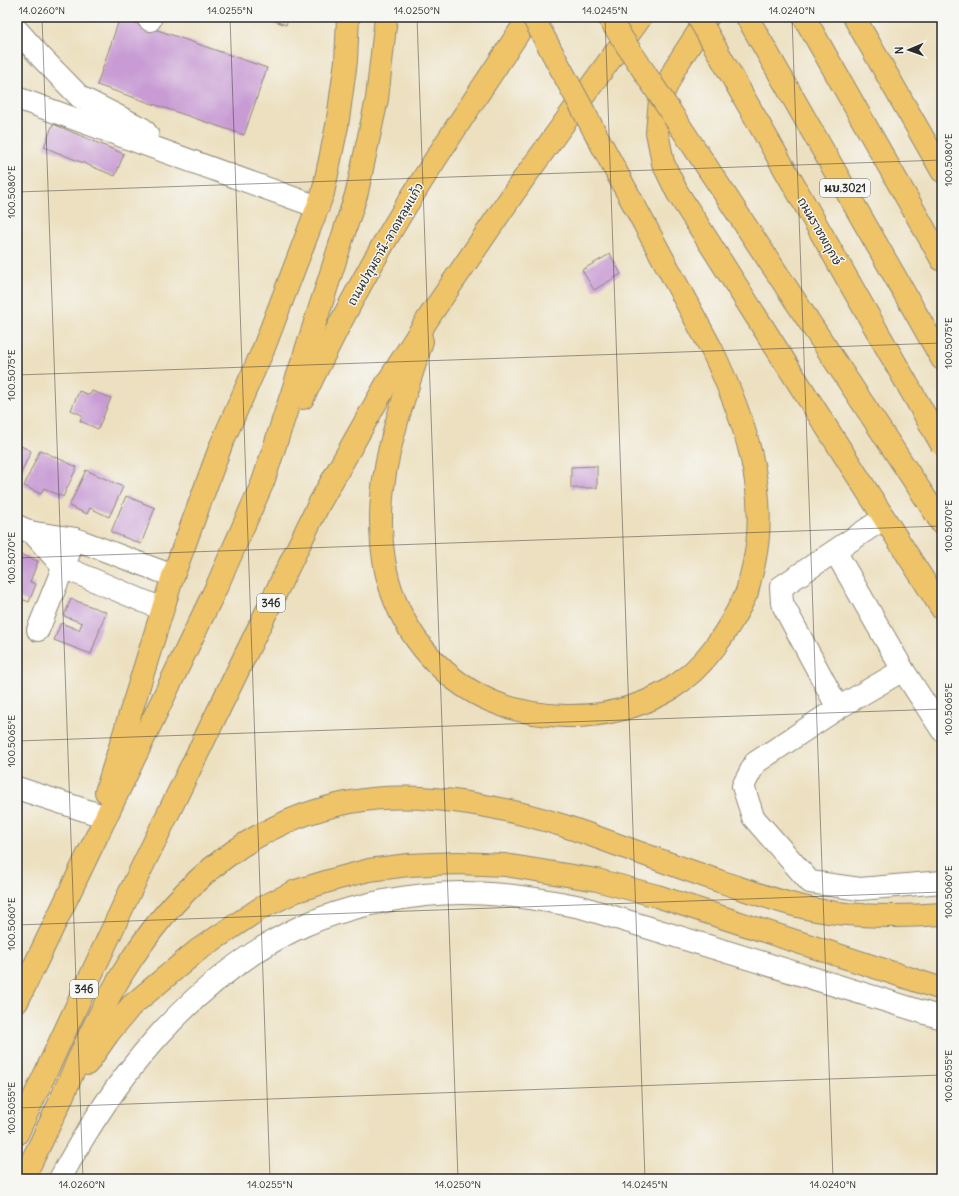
<svg xmlns="http://www.w3.org/2000/svg" width="959" height="1196" viewBox="0 0 959 1196" font-family="Delius,'Playpen Sans Thai',sans-serif">
  <style>
    .building { fill: #c89bd4 }
    .lines { fill: none; stroke-linecap: round; stroke-linejoin: round }
    .minor-casing { stroke: #8c8676; stroke-width: 24 }
    .major-casing { stroke: #8c8676; stroke-width: 24 }
    .minor { stroke: #fff; stroke-width: 22 }
    .major { stroke: #efc469; stroke-width: 22 }
    .major-bridge-casing { stroke: #8c8676; stroke-width: 24; stroke-linecap: butt }
    .major-bridge { stroke: #efc469; stroke-width: 22 }
    .ticks { fill: none; stroke: #2b2b2b; stroke-width: 1; stroke-opacity: 0.45 }
    .labels { text-anchor: middle; dominant-baseline: central; stroke-width: 3; stroke-linejoin: round; paint-order: stroke }
    .shield { fill: #f6f6f2; stroke: #686867; stroke-width: 1 }
    .shield-label { font-size: 11px; font-weight: bold; fill: #2b2b2b }
    .street-label { font-size: 12px; fill: #2b2b2b; stroke: #f6f6f2 }
    .neatline { fill: none; stroke: #2b2b2b; stroke-width: 1.5 }
    .ticks-label { font-size: 10px; text-anchor: middle; fill: #2b2b2b }
  </style>
  <rect width="100%" height="100%" fill="#f6f6f2"/>
  <filter id="ink" filterUnits="userSpaceOnUse"><feTurbulence type="fractalNoise" baseFrequency=".025" numOctaves="2"/><feDisplacementMap in="SourceGraphic" scale="8" xChannelSelector="R" yChannelSelector="G"/><feConvolveMatrix kernelMatrix="1 2 1 2 8 2 1 2 1" color-interpolation-filters="sRGB"/></filter>
  <filter id="wash" filterUnits="userSpaceOnUse"><feTurbulence type="fractalNoise" baseFrequency=".012" numOctaves="4" result="noise"/><feDisplacementMap in="SourceGraphic" scale="16" xChannelSelector="R" yChannelSelector="G"/><feGaussianBlur stdDeviation="0.9" result="paint"/><feColorMatrix in="noise" values="0 0 0 0 0 0 0 0 0 0 0 0 0 0 0 0 0 1.4 0 .05"/><feComposite in="paint" operator="in"/></filter>
  <g filter="url(#wash)">
    <rect width="100%" height="100%" fill="#ece0c0"/>
    <g id="blocks">
      <g class="building">
        <path d="M120 17 267 68 244 135 97 85Z"/>
        <path d="M264 17H289L286 25Z"/>
        <path d="M53 124 124 154 115 176 44 147Z"/>
        <path d="M610 254 621 274 594 290 582 270Z"/>
        <path d="M79 391 90 395 92 391 111 398 98 429 80 421 82 415 71 410Z"/>
        <path d="M17 444 31 451 17 482Z"/>
        <path d="M40 450 77 467 63 497 44 488 41 494 24 486Z"/>
        <path d="M597 466V488H571V467Z"/>
        <path d="M86 470 123 487 109 517 90 508 87 514 69 506Z"/>
        <path d="M126 496 155 508 141 544 111 532Z"/>
        <path d="M17 553 38 561 30 582 36 584 29 602 17 597Z"/>
        <path d="M71 599 106 612 91 654 54 640 61 623 79 630 82 623 64 616Z"/>
        <path d="M17 603 21 604 17 615Z"/>
      </g>
    </g>
  </g>
  <g filter="url(#ink)">
    <use href="#blocks" fill-opacity="0" stroke="#8c8676" stroke-width="1"/>
    <g class="lines">
      <defs>
        <g id="minor">
          <path d="M147 17 150 20"/>
          <path d="M17 30 41 57 80 97 143 129 147 134"/>
          <path d="M17 98 318 207"/>
          <path d="M884 518 781 587 782 603 838 708 755 763 743 786 753 817 810 882 860 889 942 882"/>
          <path d="M17 526 33 533 75 539 173 576"/>
          <path d="M33 533 63 567 162 609"/>
          <path d="M835 551 903 670"/>
          <path d="M38 630 69 553"/>
          <path d="M838 708 903 670 942 730"/>
          <path d="M17 788 106 817"/>
          <path d="M60 1179C113 1079 189 983 292 931 332 911 380 900 425 895 477 889 530 897 581 907L942 1018"/>
        </g>
        <g id="major">
          <path d="M708 17 676 66 660 100 657 132 663 163 677 192 942 609"/>
          <path d="M747 17 942 359"/>
          <path d="M804 17 942 260"/>
          <path d="M854 17 942 171"/>
          <path d="M422 341C398 419 369 488 386 571 398 627 438 678 491 701 514 711 540 715 565 716 601 717 638 708 669 690 706 667 729 630 747 592"/>
          <path d="M303 398C337 327 374 256 416 190 452 132 491 75 529 17"/>
          <path d="M930 505 942 524"/>
          <path d="M106 792 173 576 221 445 263 350 323 193 337 126 346 61 348 17"/>
          <path d="M17 1002 216 588 263 482 326 289 357 192 377 99 386 17"/>
          <path d="M87 1064 108 1034 131 1006 198 950 261 908 296 891 332 880 369 870 408 865 458 863 505 865 597 880 657 896 942 989"/>
          <path d="M17 1134 126 900 319 504 387 383 431 314 522 181 641 17"/>
          <path d="M23 1179C36 1153 48 1128 60 1102 81 1053 102 1004 131 960 183 880 256 820 351 802 422 788 519 809 585 833 632 850 678 867 725 883 758 894 793 907 829 912 867 917 904 917 942 914"/>
        </g>
      </defs>
      <use href="#minor" class="minor-casing"/>
      <use href="#major" class="major-casing"/>
      <use href="#minor" class="minor"/>
      <use href="#major" class="major"/>
      <defs>
        <g id="major-bridge">
          <path d="M533 17 712 350C743 416 770 489 754 563 752 573 749 582 747 592"/>
          <path d="M608 17 930 505"/>
          <path d="M698 17 942 445"/>
        </g>
      </defs>
      <use href="#major-bridge" class="major-bridge-casing"/>
      <use href="#major-bridge" class="major-bridge"/>
    </g>
  </g>
  <path class="ticks" d="M42 17 83 1179M230 17 270 1179M417 17 458 1179M605 17 645 1179M792 17 833 1179M17 192 942 160M17 375 942 343M17 558 942 526M17 741 942 709M17 925 942 892M17 1108 942 1075"/>
  <g class="labels">
    <g class="shield">
      <rect x="820" y="179" width="50" height="18" rx="3"/>
      <rect x="257" y="594" width="28" height="18" rx="3"/>
      <rect x="70" y="980" width="28" height="18" rx="3"/>
    </g>
    <g class="shield-label">
      <text x="845" y="188">นบ.3021</text>
      <text x="271" y="603">346</text>
      <text x="84" y="989">346</text>
    </g>
    <g class="street-label">
      <text transform="translate(820 231) rotate(60)">ถนนราชพฤกษ์</text>
      <text transform="translate(385 244) rotate(-60)">ถนนปทุมธานี-ลาดหลุมแก้ว</text>
    </g>
  </g>
  <rect width="959" height="1196" fill="none" stroke="#f6f6f2" stroke-width="44"/>
  <g transform="translate(909 50) rotate(268)" stroke="#f6f6f2" stroke-width="3" paint-order="stroke">
  <path d="M0-3L7 15L0 10L-7 15Z" fill="#2b2b2b"/>
  <text y="-6" font-size="11" font-weight="bold" text-anchor="middle" fill="#2b2b2b">N</text>
  </g>
  <rect x="22" y="22" width="915" height="1152" class="neatline"/>
  <g class="ticks-label">
    <text x="42" y="14">14.0260°N</text>
    <text x="230" y="14">14.0255°N</text>
    <text x="417" y="14">14.0250°N</text>
    <text x="605" y="14">14.0245°N</text>
    <text x="792" y="14">14.0240°N</text>
    <text transform="translate(948 160) rotate(-90)" y="4">100.5080°E</text>
    <text transform="translate(11 192) rotate(-90)" y="4">100.5080°E</text>
    <text transform="translate(948 343) rotate(-90)" y="4">100.5075°E</text>
    <text transform="translate(11 375) rotate(-90)" y="4">100.5075°E</text>
    <text transform="translate(948 526) rotate(-90)" y="4">100.5070°E</text>
    <text transform="translate(11 558) rotate(-90)" y="4">100.5070°E</text>
    <text transform="translate(948 709) rotate(-90)" y="4">100.5065°E</text>
    <text transform="translate(11 741) rotate(-90)" y="4">100.5065°E</text>
    <text transform="translate(948 892) rotate(-90)" y="4">100.5060°E</text>
    <text transform="translate(11 924) rotate(-90)" y="4">100.5060°E</text>
    <text transform="translate(948 1076) rotate(-90)" y="4">100.5055°E</text>
    <text transform="translate(11 1108) rotate(-90)" y="4">100.5055°E</text>
    <text x="82" y="1188">14.0260°N</text>
    <text x="270" y="1188">14.0255°N</text>
    <text x="458" y="1188">14.0250°N</text>
    <text x="645" y="1188">14.0245°N</text>
    <text x="833" y="1188">14.0240°N</text>
  </g>
</svg>
